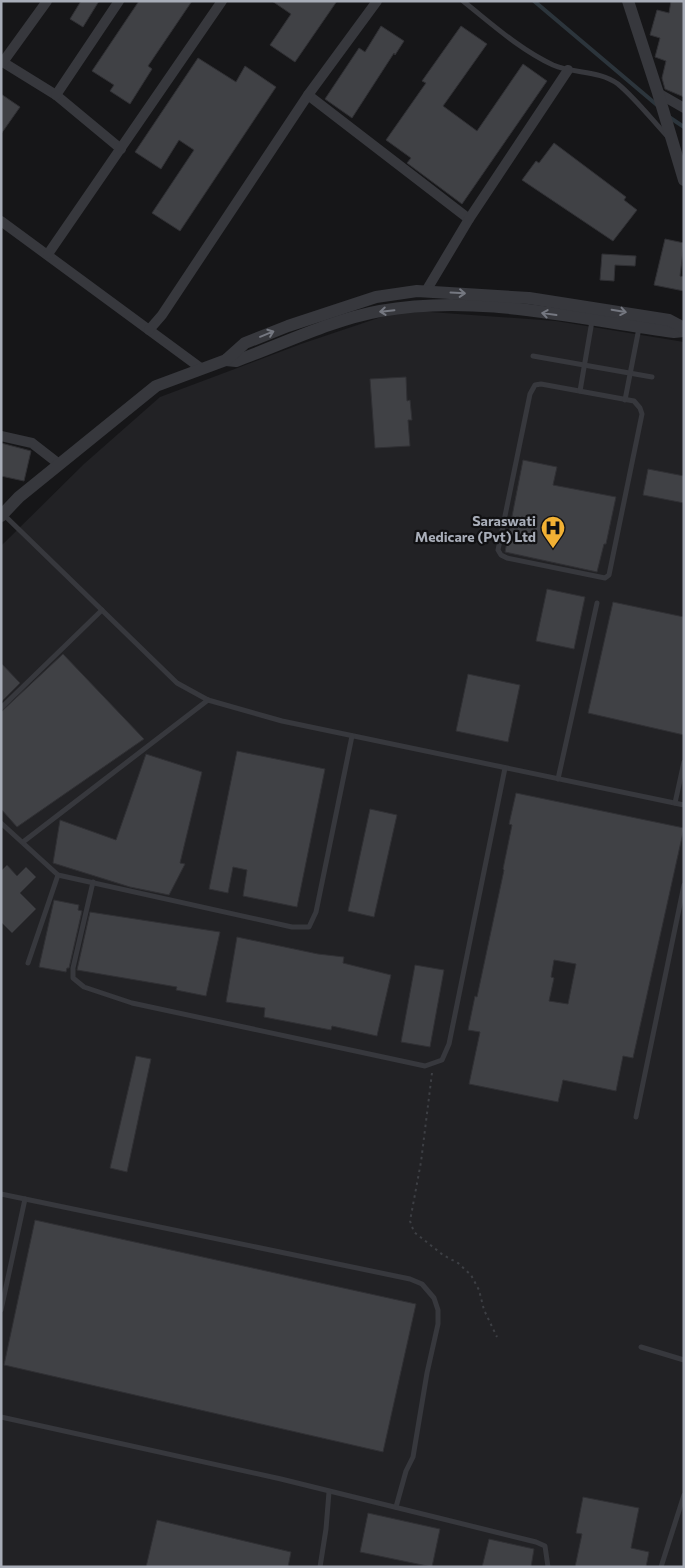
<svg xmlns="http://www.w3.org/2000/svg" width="685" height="1568" viewBox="0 0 685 1568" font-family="Commissioner,sans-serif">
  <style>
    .built { fill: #222225 }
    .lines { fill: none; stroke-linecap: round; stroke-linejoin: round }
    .stream { stroke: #2c353c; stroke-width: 4 }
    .building { fill: #404145; stroke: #303034; fill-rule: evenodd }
    .path { stroke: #3d3f44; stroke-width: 2; stroke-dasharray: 2.5 4; stroke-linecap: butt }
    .service { stroke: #37383d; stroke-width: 5 }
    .minor { stroke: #37383d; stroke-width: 10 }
    .tertiary { stroke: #37383d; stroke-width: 12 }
    .oneway { stroke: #757881 }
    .labels { text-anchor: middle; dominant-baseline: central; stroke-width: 4.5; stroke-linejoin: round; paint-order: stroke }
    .poi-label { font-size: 14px; font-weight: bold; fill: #a8adb8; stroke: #111113; text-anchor: end }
  </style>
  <rect width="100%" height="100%" fill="#161618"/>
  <path class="built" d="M402 310 556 321 684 342V1567H1V546L84 464 160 397 301 344Z"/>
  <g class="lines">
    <g class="stream">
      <path d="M534 1 657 105"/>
      <path d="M669 117 684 127"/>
    </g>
  </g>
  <g class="building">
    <path d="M81 1H99L83 27 70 19Z"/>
    <path d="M139 1H192L148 66 152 69 130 104 110 91 114 85 92 71Z"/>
    <path d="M272 1H337L295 62 270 45 291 14Z"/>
    <path d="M671 1H684V97L665 89 662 78 666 61 655 57 660 38 650 35 657 10 669 13Z"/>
    <path d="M381 26 404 41 395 55 394 53 352 118 325 99 359 48 365 52Z"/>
    <path d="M461 26 487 44 443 106 477 131 523 64 547 81 462 204 407 163 411 158 386 140 426 83 422 81Z"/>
    <path d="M198 58 236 82 245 66 276 87 180 231 152 213 194 150 179 140 161 169 135 152Z"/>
    <path d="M1 94 20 107 1 134Z"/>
    <path d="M554 143 626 197 624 200 637 210 613 241 522 180 536 161 539 163Z"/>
    <path d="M665 239 684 243 680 276 684 277V291L654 285Z"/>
    <path d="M602 254 636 256 635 266 615 265 614 281 600 280Z"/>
    <path d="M406 377 407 401 410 400 412 420H408L410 446 375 448 370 379Z"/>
    <path d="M1 443 31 451 24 481 1 476Z"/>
    <path d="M523 460 557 467 553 485 616 497 606 544H604L597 572 505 552Z"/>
    <path d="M648 469 684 476V503L643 495Z"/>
    <path d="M547 589 585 597 574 649 536 641Z"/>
    <path d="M613 602 684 617V735L588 713Z"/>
    <path d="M63 654 144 739 17 827 1 809V712Z"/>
    <path d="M1 663 20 683 1 702Z"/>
    <path d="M468 674 520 685 508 742 456 731Z"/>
    <path d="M237 751 325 769 297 907 243 896 247 870 233 867 228 893 209 889Z"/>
    <path d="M146 754 202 772 180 863 185 864 169 895 130 887 53 863 60 820 116 840Z"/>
    <path d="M516 793 684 828 633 1058 623 1056 616 1091 563 1080 558 1102 469 1084 480 1032 468 1030 475 996 477 997 504 870 503 869 512 825 509 824ZM554 960 576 964 568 1004 549 1001 554 978 551 977Z"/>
    <path d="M370 809 397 815 374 917 348 911Z"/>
    <path d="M7 865 17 876 26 867 36 877 20 893 36 909 12 933 1 922V871Z"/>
    <path d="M54 900 79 905 78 910 82 911 69 968H67L66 972 39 967Z"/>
    <path d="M90 912 220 932 206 996 176 990 177 987 77 970Z"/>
    <path d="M237 937 318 954 344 957 343 963 391 975 377 1036 332 1026 331 1030 264 1017 265 1008 226 1002Z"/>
    <path d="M415 965 444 970 430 1047 401 1042Z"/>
    <path d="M136 1056 151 1059 127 1172 110 1168Z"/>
    <path d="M35 1220 416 1304 383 1452 4 1365Z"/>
    <path d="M583 1497 639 1508 631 1548 649 1552 646 1567H575L582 1534 576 1533Z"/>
    <path d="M368 1513 440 1529 432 1567 360 1552Z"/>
    <path d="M157 1520 291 1552 288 1567H146Z"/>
    <path d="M489 1539 534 1549 531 1567H482Z"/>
  </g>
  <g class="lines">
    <path class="path" d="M432 1073 421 1162 410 1221 414 1232 443 1255 458 1263 471 1275 479 1290 484 1310 497 1337"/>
    <g class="service">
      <path d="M463 1C492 24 519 49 553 65 574 74 599 70 618 84 636 99 652 120 668 137"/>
      <path d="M533 356 652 377"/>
      <path d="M541 384 634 401 640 408 642 414 609 575 605 578 507 558 501 555 498 550 530 394 535 385Z"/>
      <path d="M580 391 592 321"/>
      <path d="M625 400 639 328"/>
      <path d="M3 514 177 683 208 700 282 721 684 805"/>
      <path d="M1 708 102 610"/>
      <path d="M558 779 597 603"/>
      <path d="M675 803 684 762"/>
      <path d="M1 823 58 875 292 927H309L316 912 352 736"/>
      <path d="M23 842 208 700"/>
      <path d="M93 882 73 968V978L84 987 132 1003 425 1066 442 1060 449 1044 505 768"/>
      <path d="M28 963 58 875"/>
      <path d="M636 1117 684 885"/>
      <path d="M1 1194 410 1279 422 1284 434 1298 438 1310V1324L427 1373 413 1457 406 1471 396 1507"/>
      <path d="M1 1310 25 1199"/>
      <path d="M641 1347 684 1360"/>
      <path d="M1 1417 281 1479 536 1542 545 1546 548 1567"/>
      <path d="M320 1567 326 1529 329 1492"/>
      <path d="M661 1567 684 1495"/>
    </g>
    <g class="minor">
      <path d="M1 61 56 95 121 149"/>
      <path d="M3 62 47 1"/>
      <path d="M658 93 684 108"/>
      <path d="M56 95 119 1"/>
      <path d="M308 95 469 219"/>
      <path d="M1 221 202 369"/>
      <path d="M48 254 222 1"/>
      <path d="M426 291 469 219 568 70"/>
      <path d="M149 330 162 315 308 95 377 1"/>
      <path d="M1 436 32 443 59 464"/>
    </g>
    <g class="tertiary">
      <path d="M628 1 658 93 684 180"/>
      <path d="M226 360 236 361C283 344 331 320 380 311 477 293 577 319 674 332L684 331"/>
      <path d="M1 516 19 497 156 386 226 360 245 343 288 326 376 297 417 291 529 298 669 320 684 328"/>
    </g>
  </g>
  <defs><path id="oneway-shaft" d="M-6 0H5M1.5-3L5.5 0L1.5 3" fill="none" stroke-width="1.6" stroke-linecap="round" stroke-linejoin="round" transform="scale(1.25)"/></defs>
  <g class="oneway">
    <use href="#oneway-shaft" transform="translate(458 293) rotate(3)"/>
    <use href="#oneway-shaft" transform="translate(387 311) rotate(174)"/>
    <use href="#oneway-shaft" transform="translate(619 311) rotate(10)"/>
    <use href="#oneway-shaft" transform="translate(549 314) rotate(-172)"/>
    <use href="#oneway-shaft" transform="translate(267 334) rotate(-22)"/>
  </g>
  <defs>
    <symbol id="hospital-pin" viewBox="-11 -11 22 30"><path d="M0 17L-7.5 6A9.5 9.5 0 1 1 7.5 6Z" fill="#f2b134" stroke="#111113"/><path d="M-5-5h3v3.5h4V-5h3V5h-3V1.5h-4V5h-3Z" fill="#111"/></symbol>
  </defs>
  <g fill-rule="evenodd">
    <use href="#hospital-pin" x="539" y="514" width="28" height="38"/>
  </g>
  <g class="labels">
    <g class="poi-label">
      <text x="536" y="520">Saraswati<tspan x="536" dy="16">Medicare (Pvt) Ltd</tspan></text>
    </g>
  </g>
  <rect width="685" height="1568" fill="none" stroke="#a8adb8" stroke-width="5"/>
</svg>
